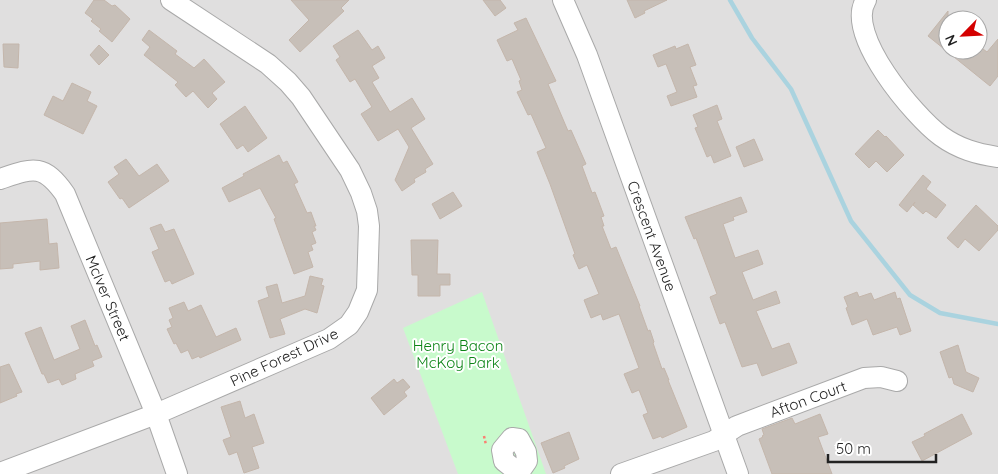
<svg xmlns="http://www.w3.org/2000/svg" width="998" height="474" viewBox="0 0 998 474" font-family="Quicksand,sans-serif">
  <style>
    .residential { fill: #e0dfdf; fill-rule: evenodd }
    .park { fill: #c8facc }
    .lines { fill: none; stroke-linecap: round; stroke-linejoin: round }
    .stream { stroke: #aad3df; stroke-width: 4.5 }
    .building { fill: #c7bfb8; stroke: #c4b6ab }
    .minor-casing { stroke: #a9a9a9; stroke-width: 22 }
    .path { stroke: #fa8072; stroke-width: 2.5; stroke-dasharray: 2.5 2.5; stroke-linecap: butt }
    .minor { stroke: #fff; stroke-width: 20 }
    .labels { text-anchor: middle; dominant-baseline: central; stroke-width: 4; stroke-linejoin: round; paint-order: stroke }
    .street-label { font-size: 15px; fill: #222; stroke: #fff }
    .park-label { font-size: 15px; fill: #0c8416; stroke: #fff }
  </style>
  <rect width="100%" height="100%" fill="#f2efe9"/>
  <path class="residential" d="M0 0H998V474H0ZM948 20H978V50H948Z"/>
  <path class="park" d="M482 292 546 474H458L403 328Z"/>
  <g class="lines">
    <path class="stream" d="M730 0 752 38 791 89 851 221 910 295 940 313 998 324"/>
  </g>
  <g class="building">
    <path d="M94 0H104L112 6 115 5 130 19 112 42 99 31 101 29 91 21 93 19 85 13Z"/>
    <path d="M291 0H349L341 8 344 11 300 52 289 40 309 20Z"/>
    <path d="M483 0H500L506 8 495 16Z"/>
    <path d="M627 0H667L644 11 645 13 635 18Z"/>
    <path d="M948 11V50H978L979 46 987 52 998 39V76L990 86 928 36Z"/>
    <path d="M526 18 556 81 548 84 568 131 571 130 586 164 582 166 592 193 595 192 604 216 601 217 604 226H602L611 249 616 247 640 306H639L648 331 650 330 654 342 653 343 662 369 664 368 669 380H668L687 427 662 438 661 436 653 439 643 415 648 413 639 390 632 393 624 374 639 368 619 314 603 320 601 314 591 318 584 300 599 294 587 265 579 269 573 255 575 254 550 184 537 152 546 148 531 114 528 115 517 92 522 90 519 81 521 80 512 59 507 61 497 40 518 30 514 23Z"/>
    <path d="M149 30 177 51 175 54 194 68 204 59 225 82 212 93 217 99 208 108 193 91 186 97 175 85 178 82 144 55 150 47 142 40Z"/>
    <path d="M358 30 372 50 378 46 385 58 372 66 379 78 372 82 390 112 412 98 425 119 411 128 433 164 425 169 426 172 414 179 415 182 402 191 395 180 409 147 398 129 378 141 361 114 372 107 355 79 350 82 336 60 340 57 333 46Z"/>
    <path d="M3 44H19L18 68 4 67Z"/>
    <path d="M688 44 696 65 690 67 697 85 693 86 697 97 671 106 667 96 677 92 666 64 658 67 653 55 675 46 676 49Z"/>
    <path d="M99 45 109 55 99 65 90 55Z"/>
    <path d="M72 83 91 92 87 101 97 106 83 134 44 115 53 96 63 101Z"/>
    <path d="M717 105 722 119 717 121 731 156 714 163 711 155 707 157 695 128 698 127 693 115Z"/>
    <path d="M245 106 267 138 248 152 243 145 237 149 220 124Z"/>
    <path d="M878 130 885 137 886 136 904 155 887 172 876 161 869 168 855 154Z"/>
    <path d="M754 139 763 160 744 167 736 147Z"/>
    <path d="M279 155 283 163 287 161 298 182 294 184 307 213 311 212 316 226H314L316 230 312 232 316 243 311 245 313 250 308 252 313 267 294 274 274 219 276 218 260 188 229 202 222 188 244 176 243 174Z"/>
    <path d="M126 159 139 176 157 164 169 181 129 208 122 198 120 199 108 182 119 174 114 167Z"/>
    <path d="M923 175 931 182 926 189 946 205 936 218 926 211 923 214 913 205 915 202 907 212 899 205Z"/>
    <path d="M453 192 462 206 440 219 432 204Z"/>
    <path d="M741 197 747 212 733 217 734 220 723 224 735 258 758 250 763 264 742 272 753 300 776 291 780 303 756 311 772 349 789 343 797 363 762 376 757 363 742 367 725 322 720 324 710 297 717 294 696 238 694 239 685 217Z"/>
    <path d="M976 205 998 226V230L979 251 965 239 958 248 947 238Z"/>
    <path d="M47 219 49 244 57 243 59 268 40 270V261L13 264V268L0 269V223Z"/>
    <path d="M161 224 165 232 174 229 194 274 172 284 170 280 165 282 152 252 159 249 150 228Z"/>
    <path d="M411 240H438L437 274H450V285H440V296H418V275H412Z"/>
    <path d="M310 276 323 279 321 285 324 286 317 313 305 309 280 319 285 334 270 338 258 301 269 297 266 287 277 284 282 303 305 296Z"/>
    <path d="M857 292 859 297 871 293 874 300 895 292 897 299 900 298 911 331 900 335 897 327 873 335 867 319 852 325 846 308 848 307 844 297Z"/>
    <path d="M184 302 188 311 201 305 216 337 236 328 241 340 200 358 199 356 192 359 188 350 181 353 176 343 174 344 167 329 172 327 169 320 173 318 169 308Z"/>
    <path d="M85 320 95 346 97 345 102 357 92 361 94 366 75 374 76 379 62 385 59 379 48 383 44 374H42L25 333 41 327 54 360 80 349 71 326Z"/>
    <path d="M958 345 966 372 979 378 973 392 954 384 952 377 949 378 940 352Z"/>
    <path d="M9 364 22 392 16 394 17 396 0 403V367Z"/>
    <path d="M394 379 397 383 403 379 410 387 404 392 407 396 384 415 371 398Z"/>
    <path d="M240 401 245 418 254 414 264 443 252 447 259 468 244 473 237 452 229 455 223 440 231 437 221 407Z"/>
    <path d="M820 414 828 434 818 437 832 474H772L759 439 763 437 762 436 764 435 762 429 792 418 795 424Z"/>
    <path d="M962 414 972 434 922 461 912 442 925 436 924 434Z"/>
    <path d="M569 432 579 459 564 466 565 468 553 473 541 443Z"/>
  </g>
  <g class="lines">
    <defs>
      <g id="minor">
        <path d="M563 0 587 55 738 474"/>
        <path d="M866 0C844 34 915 117 941 136 959 149 977 154 998 157"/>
        <path d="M0 179C33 168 43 163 65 194L156 414 177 474"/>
        <path d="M518 472 504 461 502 450 512 438 519 439 526 452 527 461 518 474"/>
        <path d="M0 473 156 414 329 339 349 325 358 312 367 290 369 226 367 211 361 193 350 170 301 97 288 82 268 64 171 0"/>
        <path d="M621 474 714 441 737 426 864 378 881 377 897 381"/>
      </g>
    </defs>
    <use href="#minor" class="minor-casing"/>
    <path class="path" d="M484 436 486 445"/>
    <use href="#minor" class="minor"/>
  </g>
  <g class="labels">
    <g class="street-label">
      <text transform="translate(652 236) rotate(70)">Crescent Avenue</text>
      <text transform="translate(108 298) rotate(67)">McIver Street</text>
      <text transform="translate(284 357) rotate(-25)">Pine Forest Drive</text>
      <text transform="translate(808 399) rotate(-20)">Afton Court</text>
    </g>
    <g class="park-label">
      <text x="458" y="345">Henry Bacon<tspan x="458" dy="17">McKoy Park</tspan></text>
    </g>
  </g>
  <g transform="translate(963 35) rotate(246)"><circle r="24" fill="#ffffff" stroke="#a7a7a7"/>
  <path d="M0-4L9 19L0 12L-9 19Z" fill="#d40000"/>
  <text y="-8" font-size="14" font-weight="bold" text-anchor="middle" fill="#222222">N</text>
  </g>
  <path d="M828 454v8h108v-8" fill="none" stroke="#222222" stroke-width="2.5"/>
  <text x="836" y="454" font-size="15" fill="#222222" stroke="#ffffff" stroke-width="4" paint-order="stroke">50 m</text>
</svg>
